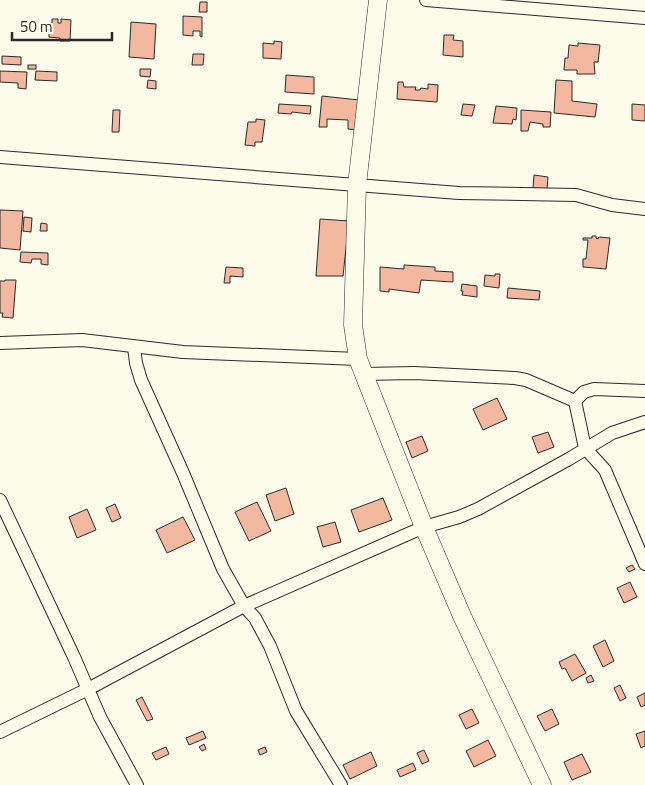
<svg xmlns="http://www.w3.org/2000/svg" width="645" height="785" viewBox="0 0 645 785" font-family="'Titillium Web',sans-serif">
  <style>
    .building { fill: #f2b8a0; stroke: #2b2b2b }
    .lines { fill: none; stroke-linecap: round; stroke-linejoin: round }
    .street-casing { stroke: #2b2b2b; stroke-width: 14 }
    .secondary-casing { stroke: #2b2b2b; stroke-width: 19 }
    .street { stroke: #fdfbea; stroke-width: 12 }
    .secondary { stroke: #fdfbea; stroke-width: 18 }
  </style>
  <rect width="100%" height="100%" fill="#fdfbea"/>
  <g class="building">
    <path d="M200 2H207V12H199Z"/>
    <path d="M183 16 202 17V37L200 36V31H193V36L183 35Z"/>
    <path d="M52 19H58V23H61V19L71 20 70 41H60V38L49 37V23H52Z"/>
    <path d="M131 22 156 24 154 59 129 57Z"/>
    <path d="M444 35H454L453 40 463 41V57L443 55Z"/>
    <path d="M274 41 282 42 281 59 263 58V43L274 44Z"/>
    <path d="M578 43 600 45 598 62H594L595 74H577V70H564L565 58H568L569 45 578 46Z"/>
    <path d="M193 54H204L203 65H192Z"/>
    <path d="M2 56 21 57V65L2 64Z"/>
    <rect x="28" y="65" width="8" height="4"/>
    <path d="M140 69H151L150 77 140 76Z"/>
    <path d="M0 71 27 72 26 89 18 88V83L0 82Z"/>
    <path d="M36 71 57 72V81L35 80Z"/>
    <path d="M286 75 314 77V94L285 92Z"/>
    <path d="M148 80 156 81V89L147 88Z"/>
    <path d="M556 80 572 81V101L597 104 595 117 554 113Z"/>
    <path d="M398 82H403L404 87H416L415 90H420L421 88 428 89V84L438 85 437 102 397 99Z"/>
    <path d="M322 96 359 100 357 130 348 129V120L327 119V127H319Z"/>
    <path d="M279 104 311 106 310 114 292 112 291 114 278 113Z"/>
    <path d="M463 104 475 105 472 116 461 115Z"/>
    <path d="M632 104 645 105V121L632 120Z"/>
    <path d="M496 106 517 108 516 120 513 119 512 124 493 123Z"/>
    <path d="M113 110H120L119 132H112Z"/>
    <path d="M521 110 551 112 550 127H543V124L530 122 528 131H521Z"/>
    <path d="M256 119 265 120 262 142H255V146L245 145 248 122H256Z"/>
    <path d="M534 175 548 177 547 189 533 188Z"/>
    <path d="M0 210 23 211 20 250 0 248Z"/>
    <path d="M24 217 32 218 31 232 23 231Z"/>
    <path d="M320 219 349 221 343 276H316Z"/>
    <path d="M41 223 47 224V231H40Z"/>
    <path d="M592 236H596V238L598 239 599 237 610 238 606 269 583 267V259H586L588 240H583V238H592Z"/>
    <path d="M21 252 48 253V265L41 264V259H32L31 263 20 262Z"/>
    <path d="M404 265 435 267V271L453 272V282L421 280 419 293 389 289V292L380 291V267L404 269Z"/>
    <path d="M226 267 243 268V277L230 276V283H224Z"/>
    <path d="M495 274H500L499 288 484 286 485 275 495 276Z"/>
    <path d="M5 280H16L13 318 2 317 3 313H0V281H5Z"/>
    <path d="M462 284 477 286V297L462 295 463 291H461Z"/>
    <path d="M508 288 540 291 539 300 507 298Z"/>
    <path d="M497 398 507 419 483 430 473 409Z"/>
    <path d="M548 432 554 447 538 453 532 437Z"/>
    <path d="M422 436 428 451 412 458 406 442Z"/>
    <path d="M286 488 294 514 275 521 266 495Z"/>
    <path d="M383 498 392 520 359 532 351 510Z"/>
    <path d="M257 502 271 531 249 541 235 512Z"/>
    <path d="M115 504 121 518 112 522 106 508Z"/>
    <path d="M87 509 96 530 77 538 69 517Z"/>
    <path d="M183 517 195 540 167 553 156 530Z"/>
    <path d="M335 522 341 542 323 547 317 527Z"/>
    <path d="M632 565 635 569 629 572 626 568Z"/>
    <path d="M630 582 637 597 624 603 617 588Z"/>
    <path d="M605 640 614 661 603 667 593 646Z"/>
    <path d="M575 654 586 673 572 681 565 668 562 669 559 662Z"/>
    <path d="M591 675 594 681 588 683 586 678Z"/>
    <path d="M620 685 626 698 620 701 614 688Z"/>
    <path d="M645 693V705L641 707 637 697Z"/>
    <path d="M142 697 153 719 147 721 136 700Z"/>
    <path d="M472 709 479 723 466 729 459 715Z"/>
    <path d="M552 709 559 724 545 731 537 716Z"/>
    <path d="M203 731 206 738 189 745 186 738Z"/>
    <path d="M645 731V746L641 748 636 734Z"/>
    <path d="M488 740 496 756 474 767 466 751Z"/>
    <path d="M204 744 206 749 202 751 199 747Z"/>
    <path d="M166 747 169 754 156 760 152 753Z"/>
    <path d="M265 747 267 752 260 755 258 750Z"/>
    <path d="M424 750 429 761 422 764 417 753Z"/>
    <path d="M371 752 377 766 350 779 343 765Z"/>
    <path d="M582 754 591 772 572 780 564 762Z"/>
    <path d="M413 763 416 770 400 777 397 770Z"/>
  </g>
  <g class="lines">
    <defs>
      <g id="street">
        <path d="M426 0 645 18"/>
        <path d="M0 157 459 193 576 195 612 205 645 209"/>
        <path d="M0 343 82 340 183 352 358 359"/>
        <path d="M134 347 136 363 141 380 183 473 223 569 244 606 255 618 270 646 296 711 341 785"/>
        <path d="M363 374 414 373 515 378 526 380 575 401"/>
        <path d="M575 401 585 448 605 470 645 564"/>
        <path d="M575 401 584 392 594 389 645 391"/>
        <path d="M0 500 74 657 100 717 137 785"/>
        <path d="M0 732 88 689 244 606 424 527 459 517 478 509 569 459 612 433 645 422"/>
      </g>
      <path id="secondary" d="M378 0 357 185 353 325 358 359 424 527 462 616 542 785"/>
    </defs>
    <use href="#street" class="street-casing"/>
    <use href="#secondary" class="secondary-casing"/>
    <use href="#street" class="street"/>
    <use href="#secondary" class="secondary"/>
  </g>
  <path d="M12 32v8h100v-8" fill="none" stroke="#2b2b2b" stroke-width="2.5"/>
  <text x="20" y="32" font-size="15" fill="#2b2b2b" stroke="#fdfbea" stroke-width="4" paint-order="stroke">50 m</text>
</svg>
